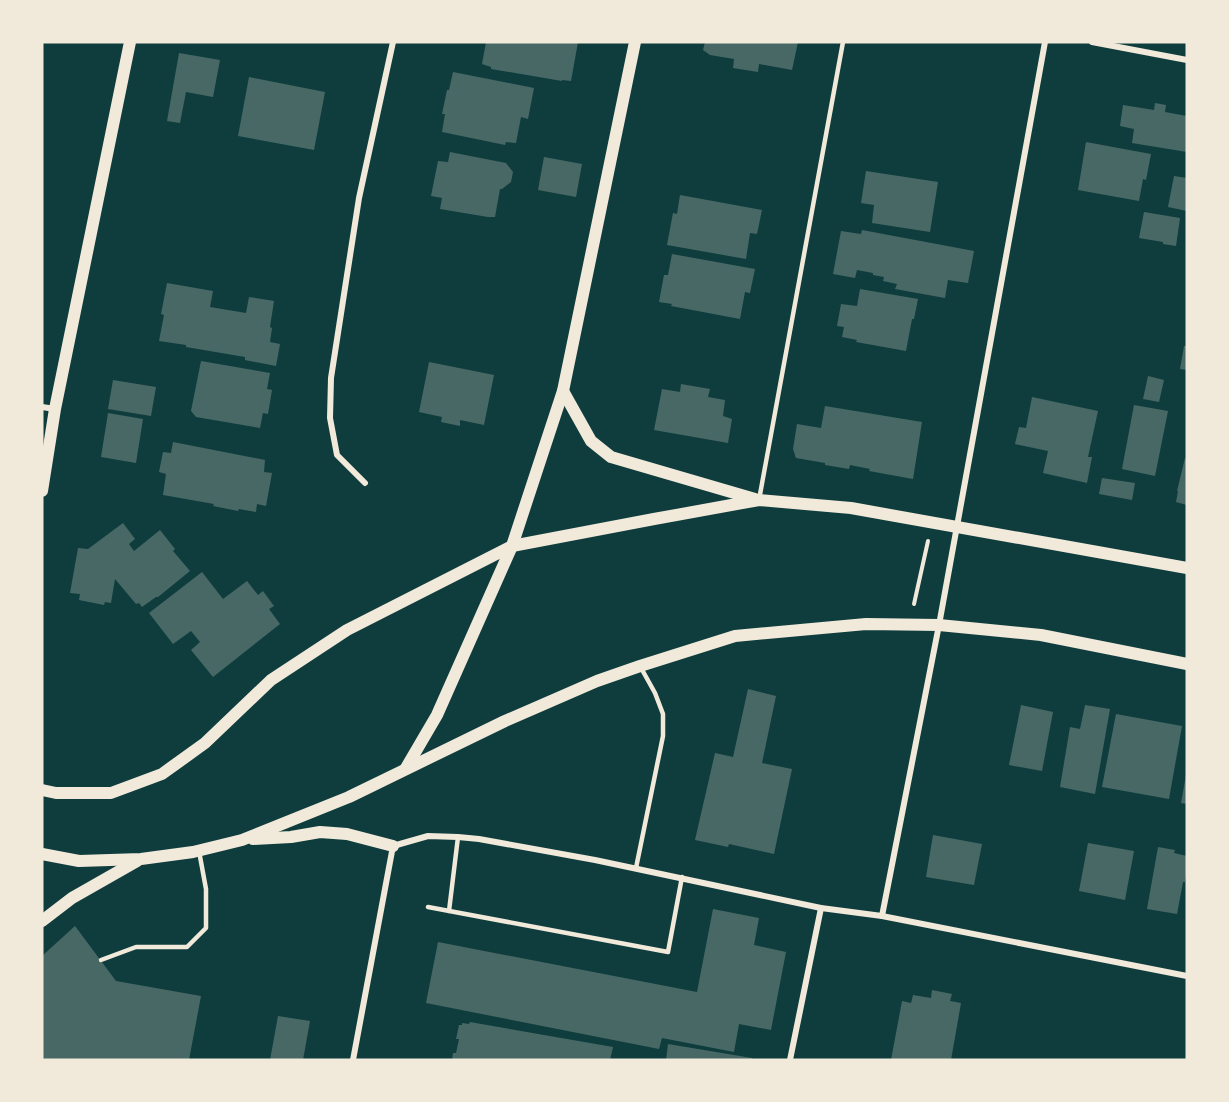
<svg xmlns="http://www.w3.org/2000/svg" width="1229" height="1102" viewBox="0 0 1229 1102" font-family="'Zilla Slab',serif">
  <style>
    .building { fill: #486865 }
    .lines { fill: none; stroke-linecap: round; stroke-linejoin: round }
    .path { stroke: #f1e9da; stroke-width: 4 }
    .service { stroke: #f1e9da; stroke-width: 4.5 }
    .minor { stroke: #f1e9da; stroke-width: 6 }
    .secondary { stroke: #f1e9da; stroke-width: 12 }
  </style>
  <rect width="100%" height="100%" fill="#0f3d3e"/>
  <g class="building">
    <path d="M486 42H578L571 81 562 80V81L491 69V67L482 64Z"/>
    <path d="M705 42H798L792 70 759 64 758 72 733 68 734 59 710 55 703 50Z"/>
    <path d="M179 53 220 60 213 97 186 92 180 123 167 121Z"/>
    <path d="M453 72 534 88 528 119 521 117 516 143 506 142 505 145 442 132 445 114H442L447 90H449Z"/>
    <path d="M249 77 325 92 314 150 238 136Z"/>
    <path d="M1155 103 1166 105 1165 112 1187 116V152L1132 143 1134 129 1120 126 1123 105 1154 110Z"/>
    <path d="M1086 142 1151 154 1146 180 1143 179 1139 201 1078 190Z"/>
    <path d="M450 152 506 163 513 172 511 182 502 189H500L495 217H488L440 209 442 198 431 196 438 161 448 162Z"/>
    <path d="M544 157 582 164 576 197 538 190Z"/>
    <path d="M866 171 938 182 930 232 872 223 874 205 861 203Z"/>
    <path d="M1174 176 1187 178V211L1168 207Z"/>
    <path d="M680 195 762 210 757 234 750 233 746 259 667 245 673 213 677 214Z"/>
    <path d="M1144 212 1180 218 1176 246 1163 244V242L1139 238Z"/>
    <path d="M862 230 974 251 968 283 948 280 945 298 895 289 897 284 883 281 884 277 873 275V273L857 270 855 278 833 274 841 231 861 234Z"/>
    <path d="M672 254 755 269 750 293 745 292 740 319 671 306 672 304 659 302 664 275H668Z"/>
    <path d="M167 283 213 291 210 307 246 313 249 297 274 301 270 327 272 328 270 342 280 344 276 366 245 360V357L186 347V345L159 341 164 315 161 314Z"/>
    <path d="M860 289 918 299 914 319H912L906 351 856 342 857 340 842 337 844 327 837 326 841 304 857 306Z"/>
    <path d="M1184 346H1187V370L1180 369Z"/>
    <path d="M201 361 270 373 267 389 272 390 268 414 263 413 260 428 196 417 191 411Z"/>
    <path d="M429 362 494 375 484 425 460 420V426L441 422 442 417 419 412Z"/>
    <path d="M1148 376 1164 380 1159 402 1143 399Z"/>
    <path d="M113 380 156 387 151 416 108 409Z"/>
    <path d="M681 384 710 389 708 397 725 400 723 416 732 419 728 443 654 430 662 389 680 392Z"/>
    <path d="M1032 397 1098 411 1088 457H1092L1087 483 1043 473 1048 451 1015 444 1019 427 1026 428Z"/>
    <path d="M1134 405 1168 411 1155 476 1122 469Z"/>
    <path d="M825 406 922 422 913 479 869 471 870 469 850 465 849 469 825 465V463L796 458 793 449 797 424 821 428Z"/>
    <path d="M108 413 143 419 136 463 101 457Z"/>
    <path d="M173 442 265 460 264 472 272 473 266 506 257 504 256 512 239 509 238 511 213 506 214 504 163 495 166 474 159 472 163 452 171 453Z"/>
    <path d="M1185 458 1187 459V505L1176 502 1178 491H1177Z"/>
    <path d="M1102 478 1135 483 1132 500 1099 494Z"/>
    <path d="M123 523 135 539 129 544 134 551 160 530 175 549 173 551 190 571 158 597H156L142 607 139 603 136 604 115 579 111 603 105 602 104 605 79 600 80 594 70 593 78 548 88 549Z"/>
    <path d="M202 572 223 599 247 581 258 595 263 591 274 606 269 609 280 624 213 677 191 650 200 642 191 631 173 644 149 613Z"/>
    <path d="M748 689 776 696 762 763 792 769 774 854 729 844 728 847 695 840 715 753 733 757Z"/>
    <path d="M1021 705 1053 712 1042 771 1009 765Z"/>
    <path d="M1085 705 1110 709 1095 794 1060 787 1070 727 1080 729Z"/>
    <path d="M1116 714 1182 726 1169 799 1102 787Z"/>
    <path d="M1186 775 1187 776V804L1181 803Z"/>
    <path d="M933 835 982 844 974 885 926 877Z"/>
    <path d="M1088 843 1134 851 1125 900 1079 891Z"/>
    <path d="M1158 847 1175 850 1174 853 1187 856V869L1185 882H1183L1177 914 1147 909Z"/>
    <path d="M713 909 759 918 754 945 786 952 771 1030 739 1024 734 1052 662 1038 659 1049 426 1003 438 942 697 992Z"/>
    <path d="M75 926 116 981 201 996 189 1060H42V956Z"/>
    <path d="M932 990 952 994 950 1001 961 1003 951 1060H891L902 1001 911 1003 913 995 931 998Z"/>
    <path d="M278 1016 310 1021 303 1060H270Z"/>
    <path d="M470 1022 613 1047 610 1060H452L453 1053H456L459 1039H456L459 1025H462V1023L469 1024Z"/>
    <path d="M668 1044 752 1058V1060H666Z"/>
  </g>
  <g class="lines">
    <path class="path" d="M914 604 928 541"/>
    <g class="service">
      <path d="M759 500 843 42"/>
      <path d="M636 868 663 736V714L655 693 640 666"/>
      <path d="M428 907 668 952 682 877"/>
      <path d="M449 911 458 837"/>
      <path d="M101 960 136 947H187L206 928V889L199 851"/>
    </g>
    <g class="minor">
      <path d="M1092 42 1187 60"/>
      <path d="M42 407 55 409"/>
      <path d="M365 483 337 455 330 418 331 378 359 198 393 42"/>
      <path d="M882 916 939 625 1045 42"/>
      <path d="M353 1060 393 846 428 836 458 837 479 839 595 860 821 908 882 916 1187 976"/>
      <path d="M790 1060 821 908"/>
    </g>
    <g class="secondary">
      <path d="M563 391 591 441 611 457 755 499"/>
      <path d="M42 491 55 409 130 42"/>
      <path d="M406 768 437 715 512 546 563 391 635 42"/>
      <path d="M42 790 56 793H111L162 774 205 743 271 680 347 630 512 546 654 519 759 500 851 508 1187 568"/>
      <path d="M253 839 291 837 320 832 347 834 393 846"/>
      <path d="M42 854 79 861 141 859 193 852 242 840 349 797 505 721 597 681 640 666 735 636 866 624 939 625 1041 635 1187 664"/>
      <path d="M42 921 72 898 137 861"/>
    </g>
  </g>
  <rect width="1229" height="1102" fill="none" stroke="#f1e9da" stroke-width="87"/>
</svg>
